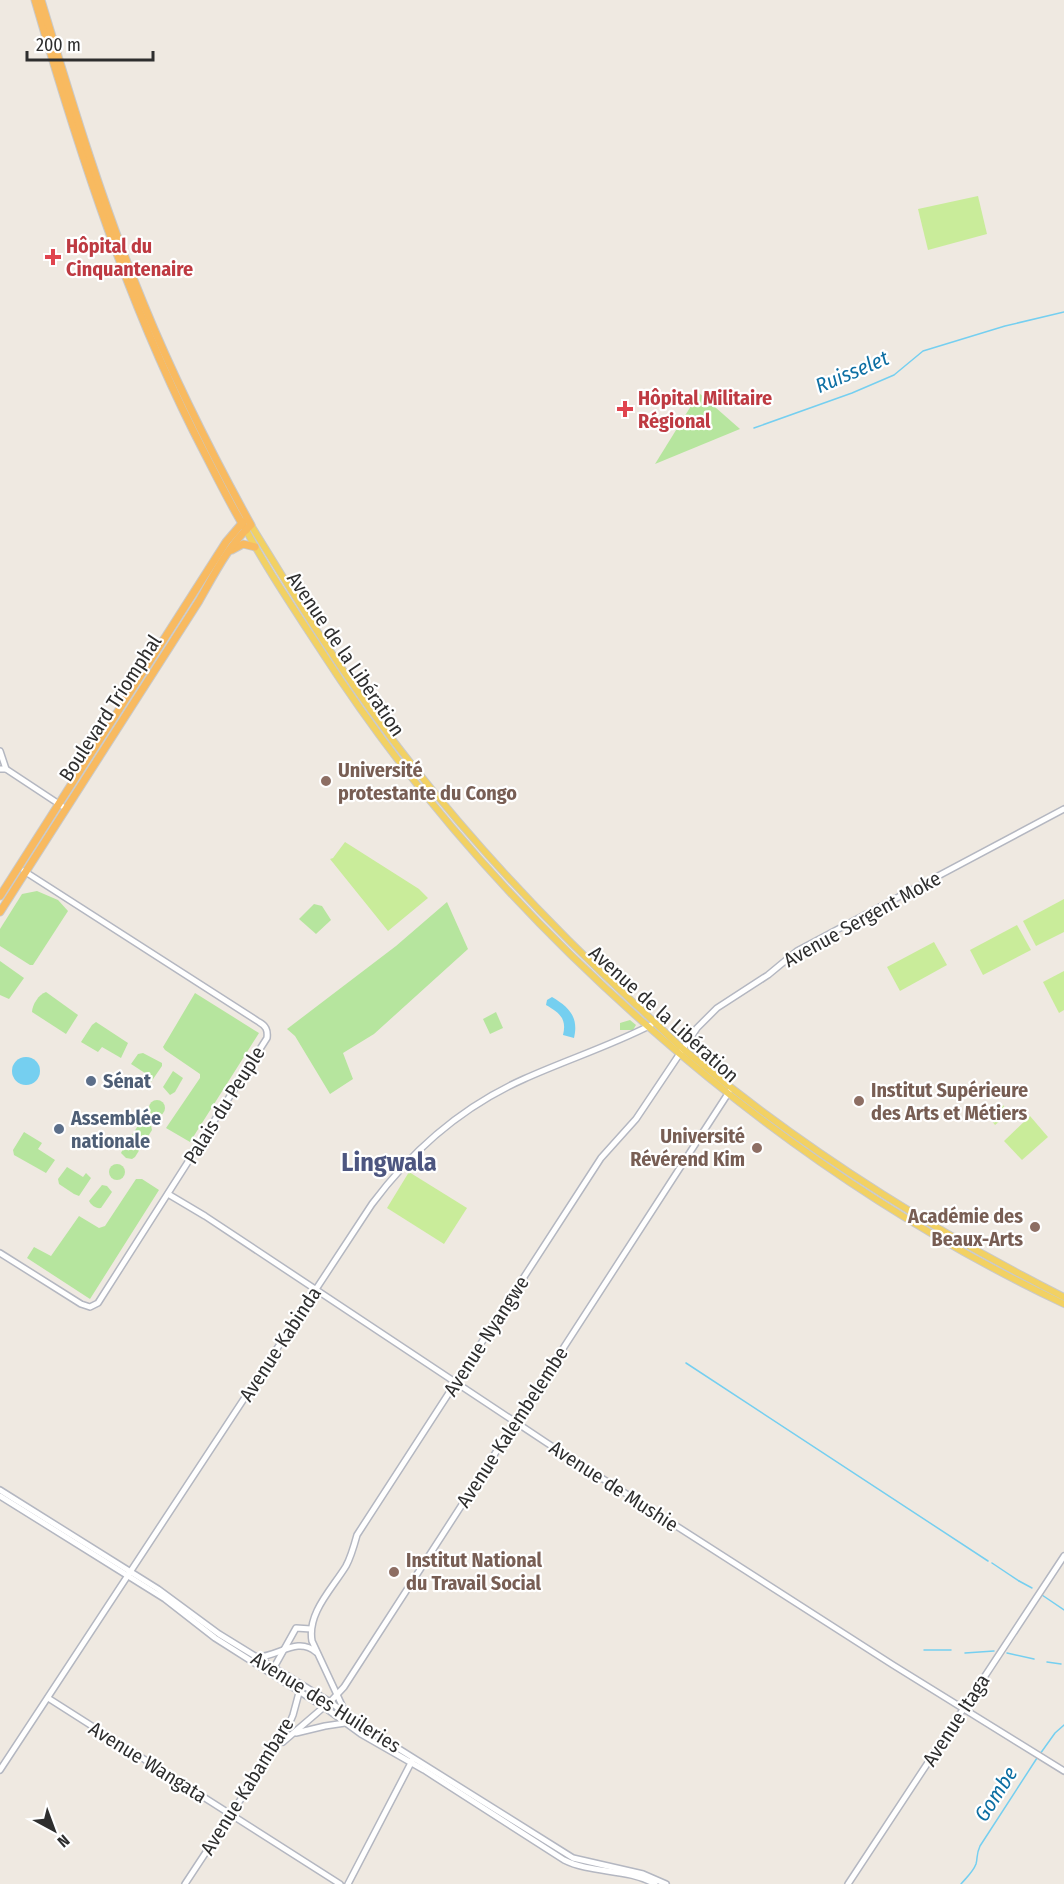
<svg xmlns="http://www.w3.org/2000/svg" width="1064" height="1884" viewBox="0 0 1064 1884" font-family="'Fira Sans Condensed',sans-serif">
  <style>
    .green { fill: #b6e59e }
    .pitch { fill: #c9ec9a }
    .water { fill: #75cff0 }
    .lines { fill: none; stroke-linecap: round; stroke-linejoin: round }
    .stream { stroke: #75cff0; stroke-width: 1.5 }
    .tertiary-casing { stroke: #b4b7c1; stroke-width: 8 }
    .secondary-casing { stroke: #b4b7c1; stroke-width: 8 }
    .primary-casing { stroke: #c9c9c9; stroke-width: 8 }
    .trunk-casing { stroke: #c9c9c9; stroke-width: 9 }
    .tertiary { stroke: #fff; stroke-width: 5 }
    .secondary { stroke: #fff; stroke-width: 5 }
    .primary { stroke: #f2d163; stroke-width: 6 }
    .trunk { stroke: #f8ba60; stroke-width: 7 }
    .health-dot { fill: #e0444e; stroke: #fff; stroke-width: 2 }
    .education-dot { fill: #8d6e63; stroke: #fff; stroke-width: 2 }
    .service-dot { fill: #5c6f8a; stroke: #fff; stroke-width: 2 }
    .labels { text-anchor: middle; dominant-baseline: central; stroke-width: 4.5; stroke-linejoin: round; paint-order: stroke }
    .health-label { font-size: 20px; font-weight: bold; fill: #be3a42; stroke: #fff; text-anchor: start }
    .street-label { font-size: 20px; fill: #2e2e2e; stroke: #fff }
    .education-label { font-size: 20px; font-weight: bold; fill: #785e54; stroke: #fff; text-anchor: start }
    .service-label { font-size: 20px; font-weight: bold; fill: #4e5e75; stroke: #fff; text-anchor: start }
    .water-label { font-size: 21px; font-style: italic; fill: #0d6fa3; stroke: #fff }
    .district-label { font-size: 26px; font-weight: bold; fill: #4d5680; stroke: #fff }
  </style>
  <rect width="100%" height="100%" fill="#efe9e1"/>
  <g class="green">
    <path d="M699 393 740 429 655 464Z"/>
    <path d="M37 891 58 900 68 911 33 965H30L0 946V929L22 894Z"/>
    <path d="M447 902 468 949 374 1034 343 1053 353 1079 330 1094 295 1036 287 1029 396 946Z"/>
    <path d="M314 904 322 906 331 920 316 934 299 919Z"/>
    <path d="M0 961 24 978 9 999 0 995Z"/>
    <path d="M46 992 78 1015 66 1034 32 1012C32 1005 39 994 46 992Z"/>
    <path d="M195 993 259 1033 190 1142 166 1128 200 1078V1074L165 1050 163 1047Z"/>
    <path d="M496 1012 503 1028 490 1034 483 1019Z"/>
    <path d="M630 1020 636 1025 633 1030H620V1023Z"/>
    <path d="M96 1022 128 1043 121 1058 102 1047 98 1052 81 1042 92 1025Z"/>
    <path d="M143 1053 162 1063V1066L151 1082 145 1080 148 1075 131 1064 138 1054Z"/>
    <path d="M173 1071 183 1078 175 1092 170 1095 163 1087Z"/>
    <circle cx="157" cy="1108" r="8"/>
    <path d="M145 1121 151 1125 152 1130 135 1157 132 1159 126 1158 121 1153 122 1151 139 1124Z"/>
    <path d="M24 1132 42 1143 38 1149 55 1160 46 1173 14 1155 13 1150Z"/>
    <circle cx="117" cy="1172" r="8"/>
    <path d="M67 1167 83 1177 86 1173 91 1178 79 1196 74 1194 59 1184 58 1179Z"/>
    <path d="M136 1179H142L159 1190 90 1299 27 1258 34 1247 51 1256 79 1216 99 1228 105 1226Z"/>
    <path d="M102 1185 107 1186 112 1192 101 1208C96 1209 91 1205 89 1201Z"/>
  </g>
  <g class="pitch">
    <path d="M978 196 987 234 928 250 918 209Z"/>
    <path d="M345 842 419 889 428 898 388 931 330 859 333 858Z"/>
    <path d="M1064 899V932L1036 946 1023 921Z"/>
    <path d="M1017 925 1031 950 983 975 970 950Z"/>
    <path d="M934 942 947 965 900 991 887 967Z"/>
    <path d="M1064 971V1010L1059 1013 1043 982Z"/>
    <path d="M1003 1105 1009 1114 995 1125 988 1116Z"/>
    <path d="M1030 1116 1048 1137 1022 1160 1004 1141Z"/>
    <path d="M409 1172 467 1208 444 1244 387 1208Z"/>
  </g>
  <g class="water">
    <path d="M552 997C569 1007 579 1017 574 1038L563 1035C567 1019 560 1013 546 1005L547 1000Z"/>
    <circle cx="26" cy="1071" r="14"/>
  </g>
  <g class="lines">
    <g class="stream">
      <path d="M754 428 852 393 894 375 923 351 1005 326 1064 312"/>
      <path d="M686 1363 988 1561"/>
      <path d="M992 1563 1019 1581"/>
      <path d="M1019 1581 1032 1588"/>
      <path d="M1042 1595 1064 1610"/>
      <path d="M924 1650H951"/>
      <path d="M965 1653 994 1651"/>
      <path d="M1007 1653 1034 1659"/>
      <path d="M1047 1662 1061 1664"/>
      <path d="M1040 1754 1055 1733 1064 1725"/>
      <path d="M961 1884C966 1878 973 1872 976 1864 978 1856 976 1855 980 1846L1037 1758"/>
    </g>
    <defs>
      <g id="tertiary">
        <path d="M0 751 6 769"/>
        <path d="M168 1194 205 1216 547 1443 893 1665 1064 1771"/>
        <path d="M0 1253 81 1304 90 1307 98 1303 267 1038C268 1030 266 1026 259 1022L24 871"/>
        <path d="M48 1698 340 1884"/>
        <path d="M330 1702 344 1687 729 1092"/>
        <path d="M0 1770 372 1204C413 1149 461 1107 524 1079 566 1060 610 1046 651 1025"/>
        <path d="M348 1884 413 1759"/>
        <path d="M848 1884 1064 1556"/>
      </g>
      <g id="secondary">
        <path d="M0 769H6L62 806"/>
        <path d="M0 1490 158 1589 219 1634 330 1702 364 1727 573 1858 643 1874 666 1884"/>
        <path d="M0 1496 165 1599 215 1638 324 1707 361 1734 424 1770 564 1860C592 1874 627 1868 655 1884"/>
        <path d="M257 1657C278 1657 297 1636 316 1652"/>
        <path d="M272 1671 296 1628 311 1629"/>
        <path d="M346 1714 312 1641C307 1613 332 1589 346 1566 351 1557 354 1546 357 1535L601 1158 636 1119 697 1028 717 1008 768 975 797 951 1064 809"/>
        <path d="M296 1733 325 1726 345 1723"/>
        <path d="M283 1742 325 1706"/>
        <path d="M185 1884 287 1729 293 1715 300 1689"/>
      </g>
      <g id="primary">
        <path d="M251 525C295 597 339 668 389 735 463 833 546 922 636 1005 652 1019 666 1034 682 1048 799 1146 928 1228 1064 1297"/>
        <path d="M246 530C268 572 296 612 322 652 497 923 772 1165 1064 1304"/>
      </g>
      <g id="trunk">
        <path d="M35 0C80 155 130 310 205 454 218 479 231 506 246 530"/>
        <path d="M232 550 243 544 255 547"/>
        <path d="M0 896 226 542 243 522"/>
        <path d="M0 912 199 601C214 575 228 546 251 525 212 454 175 381 144 305 103 206 72 103 41 0"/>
      </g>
    </defs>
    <use href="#tertiary" class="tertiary-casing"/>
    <use href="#secondary" class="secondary-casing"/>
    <use href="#primary" class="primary-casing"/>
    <use href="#trunk" class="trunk-casing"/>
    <use href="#tertiary" class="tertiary"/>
    <use href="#secondary" class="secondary"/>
    <use href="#primary" class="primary"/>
    <use href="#trunk" class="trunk"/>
  </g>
  <g class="health-dot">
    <path d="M50 248h6v6h6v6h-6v6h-6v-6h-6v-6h6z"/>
    <path d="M622 400h6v6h6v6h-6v6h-6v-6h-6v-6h6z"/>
  </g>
  <g class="education-dot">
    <circle cx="326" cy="781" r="6"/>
    <circle cx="859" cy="1101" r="6"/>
    <circle cx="757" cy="1148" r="6"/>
    <circle cx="1035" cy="1227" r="6"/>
    <circle cx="394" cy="1572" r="6"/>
  </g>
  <g class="service-dot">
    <circle cx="91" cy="1081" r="6"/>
    <circle cx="59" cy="1129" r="6"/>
  </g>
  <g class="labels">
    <g class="health-label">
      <text x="66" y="246">Hôpital du<tspan x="66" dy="23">Cinquantenaire</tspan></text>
      <text x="638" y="398">Hôpital Militaire<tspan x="638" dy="23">Régional</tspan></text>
    </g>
    <g class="street-label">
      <text transform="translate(346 654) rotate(56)">Avenue de la Libération</text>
      <text transform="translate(110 708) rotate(-57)">Boulevard Triomphal</text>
      <text transform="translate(862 919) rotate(-29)">Avenue Sergent Moke</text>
      <text transform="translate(664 1014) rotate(42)">Avenue de la Libération</text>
      <text transform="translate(224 1105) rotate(-58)">Palais du Peuple</text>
      <text transform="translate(486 1336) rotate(-57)">Avenue Nyangwe</text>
      <text transform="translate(280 1344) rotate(-57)">Avenue Kabinda</text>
      <text transform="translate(512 1427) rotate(-57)">Avenue Kalembelembe</text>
      <text transform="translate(614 1486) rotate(33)">Avenue de Mushie</text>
      <text transform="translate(326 1702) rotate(32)">Avenue des Huileries</text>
      <text transform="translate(956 1720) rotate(-57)">Avenue Itaga</text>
      <text transform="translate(148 1762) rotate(32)">Avenue Wangata</text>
      <text transform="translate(247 1786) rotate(-58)">Avenue Kabambare</text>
    </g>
    <g class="education-label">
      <text x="338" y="770">Université<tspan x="338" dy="23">protestante du Congo</tspan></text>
      <text x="871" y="1090">Institut Supérieure<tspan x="871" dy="23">des Arts et Métiers</tspan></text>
      <text x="745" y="1136" text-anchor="end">Université<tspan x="745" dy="23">Révérend Kim</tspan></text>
      <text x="1023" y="1216" text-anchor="end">Académie des<tspan x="1023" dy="23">Beaux-Arts</tspan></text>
      <text x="406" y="1560">Institut National<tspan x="406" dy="23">du Travail Social</tspan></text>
    </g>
    <g class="service-label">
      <text x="103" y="1081">Sénat</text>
      <text x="71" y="1118">Assemblée<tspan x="71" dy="23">nationale</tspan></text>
    </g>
    <g class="water-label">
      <text transform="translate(852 372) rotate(-23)">Ruisselet</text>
      <text transform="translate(996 1794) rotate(-57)">Gombe</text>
    </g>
    <g class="district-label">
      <text x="389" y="1162">Lingwala</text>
    </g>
  </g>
  <g transform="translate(54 1830) rotate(139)" stroke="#ffffff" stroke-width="4.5" paint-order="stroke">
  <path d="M0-4.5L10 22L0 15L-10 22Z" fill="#2e2e2e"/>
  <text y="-9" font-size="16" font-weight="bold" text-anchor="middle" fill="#2e2e2e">N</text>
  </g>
  <path d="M27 51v9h126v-9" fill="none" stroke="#2e2e2e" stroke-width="3"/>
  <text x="36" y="51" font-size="18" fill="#2e2e2e" stroke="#ffffff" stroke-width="4.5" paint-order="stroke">200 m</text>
</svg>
